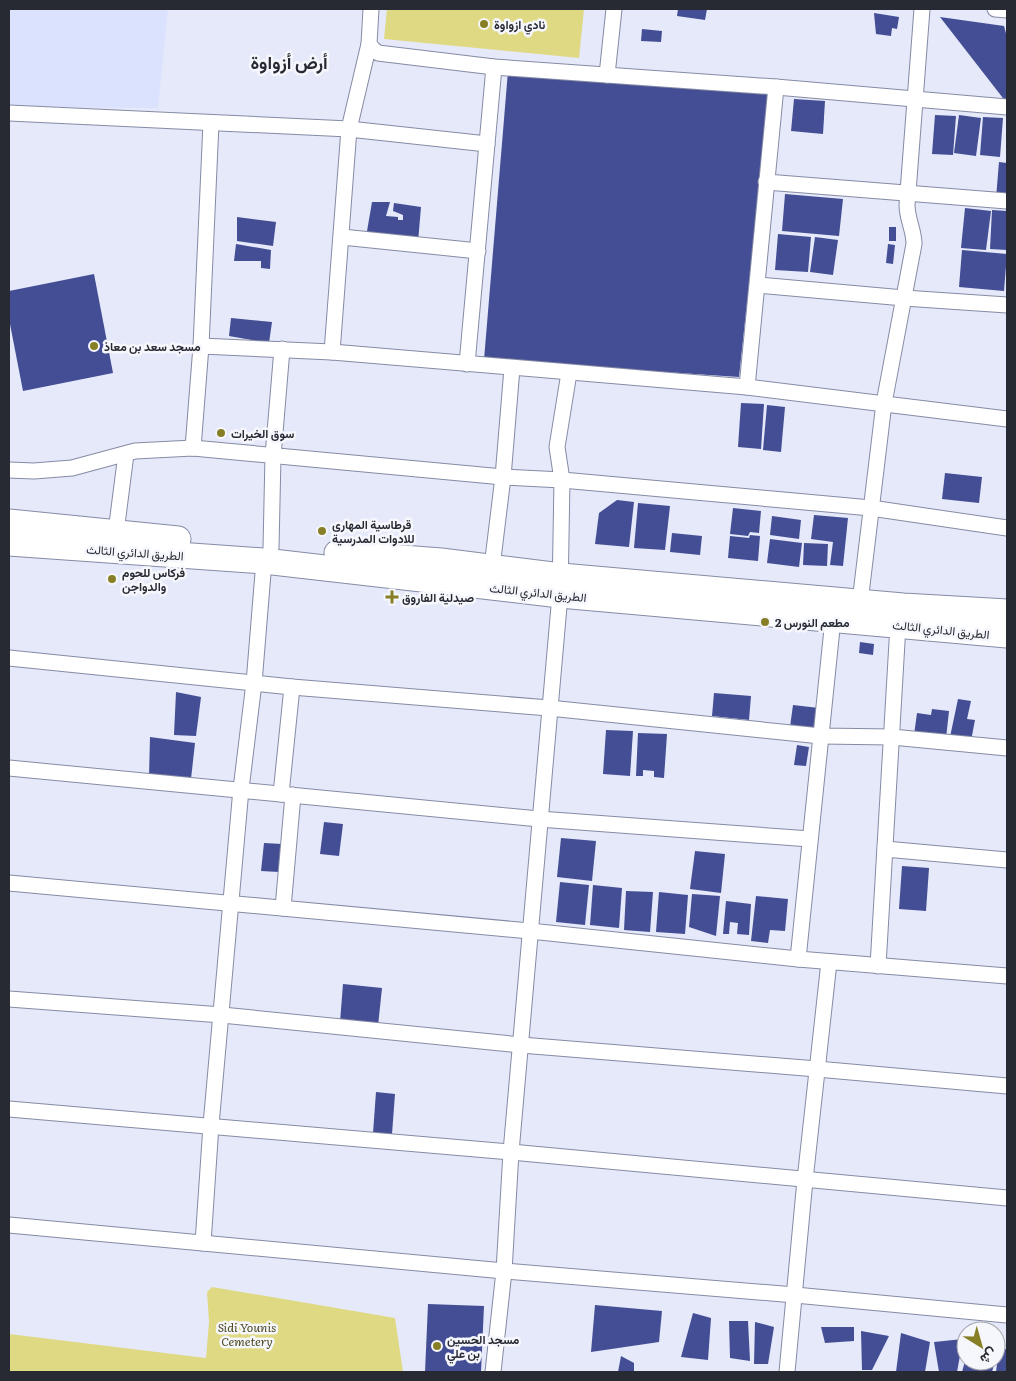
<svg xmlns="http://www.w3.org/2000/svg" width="1016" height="1381" viewBox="0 0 1016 1381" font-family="Literata,Vazirmatn,serif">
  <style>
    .built { fill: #dbe2fd }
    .green { fill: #e0d983 }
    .building { fill: #444e95 }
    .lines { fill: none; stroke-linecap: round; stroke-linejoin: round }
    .minor-casing { stroke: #858ba4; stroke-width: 17 }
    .trunk-casing { stroke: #858ba4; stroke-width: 27 }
    .minor { stroke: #fff; stroke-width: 15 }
    .trunk { stroke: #fff; stroke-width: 25 }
    .poi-dot { fill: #877f26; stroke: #f6f7fd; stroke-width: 2 }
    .labels { text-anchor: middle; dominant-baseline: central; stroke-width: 5; stroke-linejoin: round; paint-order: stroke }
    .poi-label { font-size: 12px; font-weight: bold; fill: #272933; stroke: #f6f7fd; text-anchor: start }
    .street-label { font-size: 12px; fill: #272933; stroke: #f6f7fd }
    .park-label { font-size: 12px; font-style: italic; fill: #4c4921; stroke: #f6f7fd }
    .district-label { font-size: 18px; font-weight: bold; fill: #272933; stroke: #f6f7fd }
  </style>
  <rect width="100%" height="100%" fill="#e5e9fa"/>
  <path class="built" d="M9 9H168L158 108 9 107Z"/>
  <g class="green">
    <path d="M387 9H584L579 58 384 39Z"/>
    <path d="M212 1287 395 1318 403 1372H9V1334L206 1358 209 1322 207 1292Z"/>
  </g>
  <g class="building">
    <path d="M678 9H707L705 20 677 16Z"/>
    <path d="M874 13 899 17 897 29 892 28 891 36 876 34Z"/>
    <path d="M940 17 1004 26 1007 37V97L1006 102Z"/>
    <path d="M642 29 662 31 661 42 641 41Z"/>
    <path d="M508 71 770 92 739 377 484 360Z"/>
    <path d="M794 99 825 101 823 134 791 131Z"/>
    <path d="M935 115 956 116 953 155 932 154Z"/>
    <path d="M959 115 981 118 976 156 954 153Z"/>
    <path d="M983 117 1003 118 1000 157 980 155Z"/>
    <path d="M999 162 1007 163V199L996 198Z"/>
    <path d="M785 194 843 199 839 236 782 231Z"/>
    <path d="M372 202H390L386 216 398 217V220H403V215L393 211 394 203 421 207 418 242 366 237Z"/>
    <path d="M965 208 991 211 986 250 961 248Z"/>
    <path d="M992 210 1007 211V250L990 249Z"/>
    <path d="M237 217 276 222 273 246 237 241Z"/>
    <rect x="889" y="227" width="7" height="14"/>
    <path d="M778 234 811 237 808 272 775 270Z"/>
    <path d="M815 237 838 240 833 275 810 272Z"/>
    <path d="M236 244 271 250 270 269 261 268V261H234Z"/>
    <path d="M888 244 895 245 893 264 886 263Z"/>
    <path d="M962 250 1007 254 1004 291 959 287Z"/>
    <path d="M94 274 113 373 23 391 9 319V291Z"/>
    <path d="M231 318 272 322 269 343 229 336Z"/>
    <path d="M741 403 764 404 761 449 738 447Z"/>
    <path d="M767 405 785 407 781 452 763 450Z"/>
    <path d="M945 473 982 477 979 503 942 499Z"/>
    <path d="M617 500 634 502 629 547 595 544 599 513Z"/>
    <path d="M638 503 670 506 665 550 634 548Z"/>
    <path d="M733 508 761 511 759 533 750 532 748 536 730 534Z"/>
    <path d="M814 515 848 518 843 566 830 565 833 542 811 539Z"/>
    <path d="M772 516 801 520 799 539 770 535Z"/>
    <path d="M672 533 702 536 700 555 670 552Z"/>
    <path d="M750 535 760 536 758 561 728 558 730 536 749 538Z"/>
    <path d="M770 539 802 543 799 567 767 563Z"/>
    <path d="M804 543 828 544 827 566 803 565Z"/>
    <path d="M860 642 874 644 873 655 859 653Z"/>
    <path d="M176 692 201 697 196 736 174 735Z"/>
    <path d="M714 693 751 696 749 720 712 716Z"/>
    <path d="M958 699 971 701 967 719 975 720 971 741 950 737Z"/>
    <path d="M793 705 819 708 817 730 790 727Z"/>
    <path d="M932 709 949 711 946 738 914 735 917 713 931 715Z"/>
    <path d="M606 730 633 731 630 776 603 774Z"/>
    <path d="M638 733 667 734 664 778 654 777V771L643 770V776H636Z"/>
    <path d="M150 737 195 743 191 779 149 777Z"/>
    <path d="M797 745 809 747 806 766 794 765Z"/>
    <path d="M324 822 343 824 339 856 320 854Z"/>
    <path d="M561 838 596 841 592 881 557 877Z"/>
    <path d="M264 843 282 844 279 872 261 871Z"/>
    <path d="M695 851 725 854 721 893 690 889Z"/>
    <path d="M902 866 929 868 926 911 899 909Z"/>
    <path d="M560 882 589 885 585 925 556 922Z"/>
    <path d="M593 885 622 888 619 928 590 925Z"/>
    <path d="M626 891 653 892 650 932 624 930Z"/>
    <path d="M659 892 688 895 685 934 656 932Z"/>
    <path d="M692 894 720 896 716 936 689 927Z"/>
    <path d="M756 896 788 899 785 931 770 930 768 943 751 941Z"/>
    <path d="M726 901 751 904 749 935 737 934 738 923 730 922 729 934H723Z"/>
    <path d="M343 984 382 988 378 1026 340 1022Z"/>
    <path d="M376 1092 395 1094 392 1134 373 1133Z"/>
    <path d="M428 1304 484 1306 481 1372H425Z"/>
    <path d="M595 1305 662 1311 659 1342 591 1352Z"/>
    <path d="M693 1313 711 1318 708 1360 681 1357Z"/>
    <path d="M729 1321H748L750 1361 730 1358Z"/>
    <path d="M755 1322 774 1327 768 1364H754Z"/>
    <path d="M821 1327H854V1341L825 1343Z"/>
    <path d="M861 1331 889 1336 872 1370H862Z"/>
    <path d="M901 1333 930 1342 925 1372H896Z"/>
    <path d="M963 1339 957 1372H939L934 1342Z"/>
    <path d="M999 1349H1007V1372H996Z"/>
    <path d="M621 1356 634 1363V1372H618Z"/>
    <path d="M965 1361H995L992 1372H962Z"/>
  </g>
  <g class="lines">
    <defs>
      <g id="minor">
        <path d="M371 9 369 44 373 49 378 53 494 67 776 87 1007 107"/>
        <path d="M995 9 1007 10"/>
        <path d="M607 75 614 9"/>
        <path d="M9 113 349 129 487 144"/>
        <path d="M766 182 1007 201"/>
        <path d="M342 237 478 251"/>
        <path d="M758 285 904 298 1007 305"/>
        <path d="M201 346 332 352 747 387 1007 419"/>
        <path d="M332 352 349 129 369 44"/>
        <path d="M467 364 494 67"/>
        <path d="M747 387 776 87"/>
        <path d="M193 448 201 346 211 123"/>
        <path d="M9 470 34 471 72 468 135 451 193 448 503 477 562 480 871 508 1007 528"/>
        <path d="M116 532 126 454"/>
        <path d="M271 548 273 456 282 349"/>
        <path d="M492 567 503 477 512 368"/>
        <path d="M860 602 884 403 914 244C914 230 907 219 907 205L922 9"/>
        <path d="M9 658 292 687 549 708 821 736 892 737 1007 748"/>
        <path d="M9 768 539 819 810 839"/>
        <path d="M281 794 292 687"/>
        <path d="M885 849 1007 860"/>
        <path d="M9 883 530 931 798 959 1007 976"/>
        <path d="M283 908 293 795"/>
        <path d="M798 959 833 619"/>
        <path d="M878 966 898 625"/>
        <path d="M9 999 222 1015 521 1045 817 1069 1007 1086"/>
        <path d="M9 1109 511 1152 1007 1198"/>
        <path d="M9 1225 504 1271 795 1295 1007 1315"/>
        <path d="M203 1243 211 1125 241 789 254 683 264 561"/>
        <path d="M493 1372 504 1271 511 1152 560 595 562 480 557 447 569 373"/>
        <path d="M787 1372 805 1180 829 962"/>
      </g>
      <g id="trunk">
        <path d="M9 522 178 539"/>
        <path d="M9 543 264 561 560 595 1007 635"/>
        <path d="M337 553 441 561 561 576 903 606 1007 612"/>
      </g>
    </defs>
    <use href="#minor" class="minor-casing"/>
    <use href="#trunk" class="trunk-casing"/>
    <use href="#minor" class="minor"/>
    <use href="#trunk" class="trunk"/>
  </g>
  <g class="poi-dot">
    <circle cx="484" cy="24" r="5"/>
    <circle cx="94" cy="346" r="5"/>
    <circle cx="221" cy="433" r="5"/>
    <circle cx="322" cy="531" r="5"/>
    <circle cx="112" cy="579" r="5"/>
    <path d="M389.5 589.5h5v5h5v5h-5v5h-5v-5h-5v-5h5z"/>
    <circle cx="765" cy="622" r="5"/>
    <circle cx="437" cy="1346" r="5"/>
  </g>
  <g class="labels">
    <g class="poi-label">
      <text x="494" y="24">نادي ازواوة</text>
      <text x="104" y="346">مسجد سعد بن معاذ</text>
      <text x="231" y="433">سوق الخيرات</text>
      <text x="332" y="524">قرطاسية المهاري<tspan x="332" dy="14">للادوات المدرسية</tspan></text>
      <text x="122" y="572">فركاس للحوم<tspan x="122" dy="14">والدواجن</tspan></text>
      <text x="402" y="597">صيدلية الفاروق</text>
      <text x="775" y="622">مطعم النورس 2</text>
      <text x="447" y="1339">مسجد الحسين<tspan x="447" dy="14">بن علي</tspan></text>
    </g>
    <g class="street-label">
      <text transform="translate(135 552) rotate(4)">الطريق الدائري الثالث</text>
      <text transform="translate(538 592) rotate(6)">الطريق الدائري الثالث</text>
      <text transform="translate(941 629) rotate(6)">الطريق الدائري الثالث</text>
    </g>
    <g class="park-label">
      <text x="247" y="1327">Sidi Younis<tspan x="247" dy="14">Cemetery</tspan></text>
    </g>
    <g class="district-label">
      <text x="289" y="61">أرض أزواوة</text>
    </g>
  </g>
  <rect width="1016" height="1381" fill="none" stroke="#272933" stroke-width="20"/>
  <g transform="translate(981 1346) rotate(143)"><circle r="24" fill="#f6f7fd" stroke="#a3a5ac"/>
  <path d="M0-4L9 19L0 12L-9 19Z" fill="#877f26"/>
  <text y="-8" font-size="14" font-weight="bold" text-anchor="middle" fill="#272933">ش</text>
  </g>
</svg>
